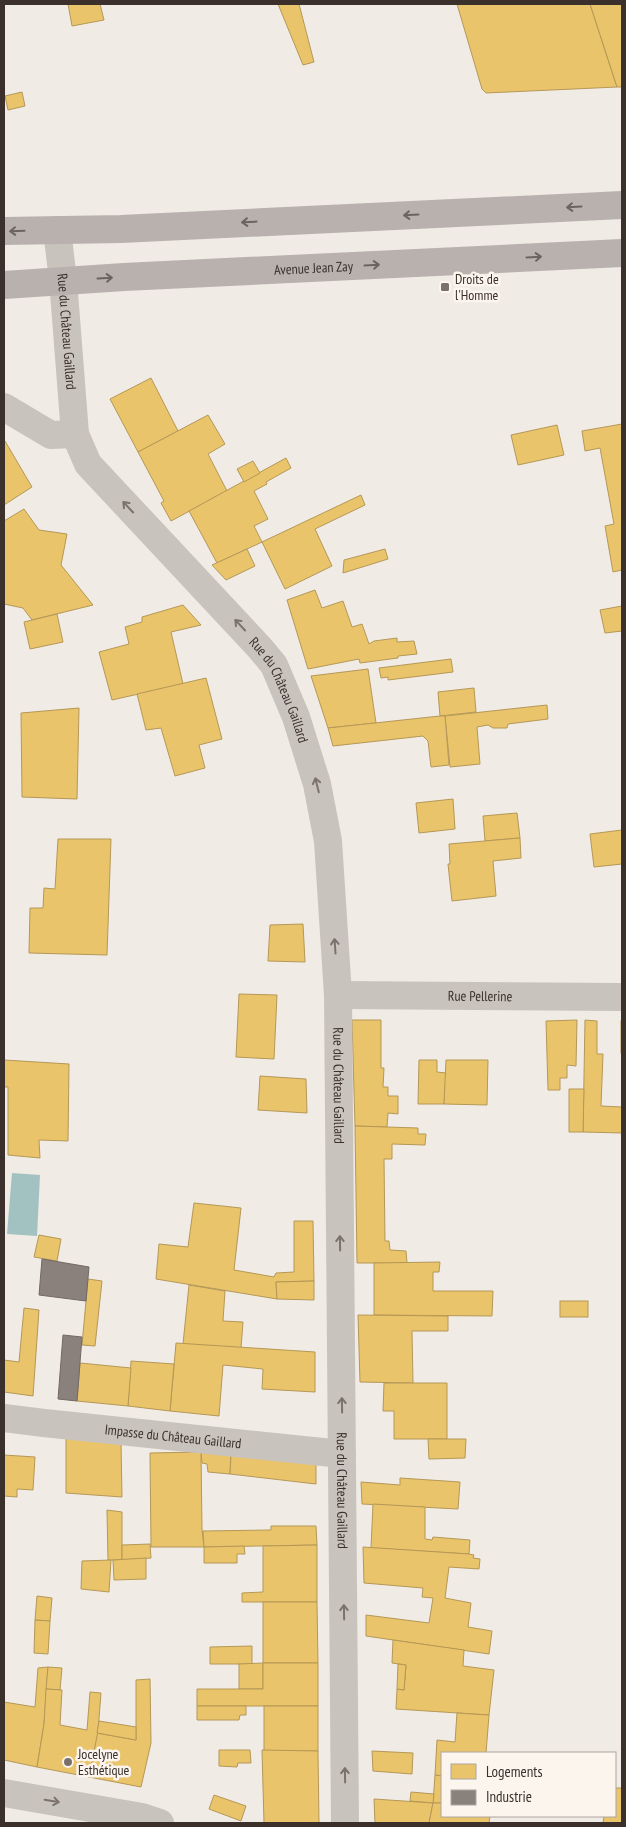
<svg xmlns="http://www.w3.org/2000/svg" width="626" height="1827" viewBox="0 0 626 1827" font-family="'PT Sans Narrow',sans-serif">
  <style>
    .water { fill: #a1c2c1 }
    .homes { fill: #e9c46a; stroke: #b59857 }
    .industry { fill: #8a817c; stroke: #726964 }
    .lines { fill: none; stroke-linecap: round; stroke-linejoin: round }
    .minor { stroke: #c9c3be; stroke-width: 28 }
    .primary { stroke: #b8b1ad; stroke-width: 28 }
    .oneway { stroke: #6d645f }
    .oneway2 { stroke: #7b726d }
    .poi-dot { fill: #7a716c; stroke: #fbf5ee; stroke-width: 2 }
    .labels { text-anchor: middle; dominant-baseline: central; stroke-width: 5; stroke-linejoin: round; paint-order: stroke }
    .street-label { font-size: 14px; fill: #3b302b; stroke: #fbf5ee }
    .poi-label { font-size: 14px; fill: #3b302b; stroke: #fbf5ee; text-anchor: start }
  </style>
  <rect width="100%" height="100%" fill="#f0ebe5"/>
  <path class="water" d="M12 1173 40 1175 37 1236 7 1234Z"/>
  <g class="homes">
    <path d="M68 4H100L104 20 72 26Z"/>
    <path d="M278 4H299L314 62 303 65Z"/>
    <path d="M457 4H590L617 87 486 93 482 89Z"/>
    <path d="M590 4H622V87H617Z"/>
    <path d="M22 92 25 106 8 110 5 96Z"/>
    <path d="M151 378 178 431 138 452 110 399Z"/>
    <path d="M208 415 225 444 208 454 227 491 171 521 161 503 164 501 138 452Z"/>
    <path d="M622 424V570L613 572 605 526 614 524 600 448 585 451 582 431Z"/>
    <path d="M557 425 564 455 518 465 511 435Z"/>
    <path d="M5 441 32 487 4 505V442Z"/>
    <path d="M286 458 291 468 266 482 267 484 254 491 268 519 254 526 262 542 217 563 189 511Z"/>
    <path d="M253 461 260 473 244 482 237 469Z"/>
    <path d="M361 495 365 505 315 529 332 566 285 589 262 542Z"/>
    <path d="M24 509 39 530 67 534 61 565 93 605 32 620 23 608 4 604V521Z"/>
    <path d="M247 549 255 566 226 580 212 565Z"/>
    <path d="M385 549 388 559 343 573 344 560Z"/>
    <path d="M315 590 322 608 343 601 352 627 362 624 369 644 374 641 397 638V642L414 641 417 654 398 656V658L360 663 359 659 308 669 287 600Z"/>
    <path d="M183 605 201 625 171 632 183 684 112 700 99 652 129 644 125 627 142 622V617Z"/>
    <path d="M622 606V631L605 633 600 610Z"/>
    <path d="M57 614 63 642 30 649 24 622Z"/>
    <path d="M451 659 453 672 388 680V677L381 678 379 668Z"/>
    <path d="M368 669 376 723 328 728 311 676Z"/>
    <path d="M206 678 222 739 199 745 205 768 175 776 161 728 146 730 137 694Z"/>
    <path d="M474 688 476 712 440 716 438 692Z"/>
    <path d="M547 705 548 719 508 724 507 728H493L488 725 477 727 480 764 450 767 445 716Z"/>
    <path d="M79 708 77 799 22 797 21 713Z"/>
    <path d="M440 716H445L449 765 431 767 428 741 423 736 333 746 328 728Z"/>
    <path d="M453 799 455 829 419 833 416 803Z"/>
    <path d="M517 813 520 838 485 841 483 816Z"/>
    <path d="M622 830V864L594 867 590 834Z"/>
    <path d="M520 838 521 858 493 861 496 896 452 901 448 864H450L449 844Z"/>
    <path d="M58 839H111L107 955 29 953 30 908H43L44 888 55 889Z"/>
    <path d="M303 924 305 962 268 961 270 925Z"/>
    <path d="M239 994 277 995 274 1059 236 1057Z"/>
    <path d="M352 1020H381V1068H384L383 1087H388V1096H398V1114L388 1113 387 1127 355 1126Z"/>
    <path d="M577 1020 576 1066 567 1065V1078H560V1090H548L546 1021Z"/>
    <path d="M585 1020 597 1021V1054H603L601 1106 622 1107V1133L583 1132Z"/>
    <rect x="621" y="1021" width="1" height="32"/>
    <path d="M4 1060 69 1064 68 1141 39 1140 40 1158 8 1155V1087H4Z"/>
    <path d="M419 1060H437V1072L446 1073 444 1104H418Z"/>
    <path d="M446 1060H488L487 1105 444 1104Z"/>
    <path d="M260 1076 306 1079 307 1113 258 1110Z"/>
    <path d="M569 1089H584L583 1132H569Z"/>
    <path d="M355 1126 418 1128V1134H426L425 1145 392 1144V1159H384L385 1241H389L390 1250 406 1251 407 1263H357Z"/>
    <path d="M194 1203 241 1208 234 1270 274 1277 276 1273 294 1272V1221H313L314 1281 276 1282 277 1299 156 1279 159 1244 188 1247Z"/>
    <path d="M39 1235 61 1239 57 1261 34 1257Z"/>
    <path d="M440 1262 439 1272H433V1291H493L492 1316 374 1315V1263Z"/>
    <path d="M88 1279 102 1281 95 1346 82 1345Z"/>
    <path d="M314 1281V1300L277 1299 276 1282Z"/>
    <path d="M189 1285 225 1291 223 1321 243 1322 241 1348 183 1344Z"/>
    <rect x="560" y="1301" width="28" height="16"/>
    <path d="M24 1308 39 1310 33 1396 4 1392V1360L19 1362Z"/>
    <path d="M358 1315 448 1316V1331H412L413 1383 360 1382Z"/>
    <path d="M176 1343 315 1352V1392L262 1389 263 1369 223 1365 219 1416 170 1411Z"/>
    <path d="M131 1361 174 1364 170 1411 128 1406Z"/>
    <path d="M80 1363 131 1368 128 1406 77 1401Z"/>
    <path d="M384 1383H447V1439H394V1411H383Z"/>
    <path d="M66 1436 121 1442 122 1497 66 1493Z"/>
    <path d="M428 1439H466L465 1458 429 1459Z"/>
    <path d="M201 1452 231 1454 230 1474 208 1472 207 1464 202 1463Z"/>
    <path d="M201 1452 202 1529 204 1547H151L150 1453Z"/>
    <path d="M231 1454 316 1463V1484L230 1474Z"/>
    <path d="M4 1455 35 1457 33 1490 17 1489V1497L4 1496Z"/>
    <path d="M400 1478 460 1482 458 1509 362 1504 361 1482 400 1485Z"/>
    <path d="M373 1504 425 1507V1539L432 1540 433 1537 470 1540 469 1554 371 1548Z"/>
    <path d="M107 1510 122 1512V1560H108Z"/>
    <path d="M271 1526H316L317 1545 204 1547 203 1531 271 1530Z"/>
    <path d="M150 1544 151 1558 122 1560V1545Z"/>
    <path d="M317 1545V1602H242V1593L263 1592V1546Z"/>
    <path d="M244 1546 245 1554H237V1563H204V1547Z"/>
    <path d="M363 1547 469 1554 474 1555 473 1558 480 1559 479 1569 449 1567 445 1598 471 1603 468 1627 492 1631 489 1654 366 1636V1615L429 1623 433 1598 422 1597 423 1588 364 1583Z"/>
    <path d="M146 1558V1579L114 1580 113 1560Z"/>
    <path d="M111 1560 109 1592 81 1589 82 1561Z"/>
    <path d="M37 1596 52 1598 50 1621 35 1620Z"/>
    <path d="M263 1602H317L318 1663H263Z"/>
    <path d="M35 1620 50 1621 48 1654 34 1653Z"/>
    <path d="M393 1640 464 1650 463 1666 494 1670 489 1715 396 1709 397 1689 404 1690 406 1665 392 1663Z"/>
    <path d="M252 1646V1664H210V1647Z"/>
    <path d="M263 1663V1689H239V1664Z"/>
    <path d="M263 1663H318V1706H197V1689H263Z"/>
    <path d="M398 1664 406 1665 404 1690 397 1689Z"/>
    <path d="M48 1667 44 1724 37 1767 4 1760V1702L35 1707 38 1668Z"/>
    <path d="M48 1667 62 1668 60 1690 46 1689Z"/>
    <path d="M150 1679 151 1743 141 1787 89 1777 97 1733 136 1740V1680Z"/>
    <path d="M46 1689 62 1690 60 1725 87 1730 90 1692 101 1693 98 1731 89 1777 37 1767 44 1724Z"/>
    <path d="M197 1706H246V1715H240L239 1720H197Z"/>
    <rect x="264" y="1706" width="54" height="45"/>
    <path d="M457 1713 489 1715 486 1753H442V1776L435 1775 437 1740 455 1742Z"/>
    <path d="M99 1721 136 1727V1740L97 1733Z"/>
    <path d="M219 1750H250L251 1763H238L237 1767 219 1766Z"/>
    <path d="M262 1750 318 1751 319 1823H264Z"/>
    <path d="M372 1751 413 1753 412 1774 373 1771Z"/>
    <path d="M435 1775 442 1776V1803H433Z"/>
    <path d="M615 1788H622V1823H603L604 1816H615Z"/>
    <path d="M411 1792 434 1794 433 1803 410 1801Z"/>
    <path d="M214 1795 246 1806 241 1821 209 1809Z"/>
    <path d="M374 1799 433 1803 429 1823H375Z"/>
    <path d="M433 1803H442V1816H490L489 1823H429Z"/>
  </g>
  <g class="industry">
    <path d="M42 1259 89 1267 86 1301 39 1295Z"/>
    <path d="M63 1335 82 1337 77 1401 58 1399Z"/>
  </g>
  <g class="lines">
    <g class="minor">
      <path id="s1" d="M57 230 63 280 75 434 88 464 259 647 274 665 296 717 317 784 328 841 338 995 345 1823"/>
      <path d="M4 407 51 435 75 434"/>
      <path id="s2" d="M338 995 622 997"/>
      <path id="s3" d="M4 1418 44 1423 342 1454"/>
      <path d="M4 1793 142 1817 160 1823"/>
    </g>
    <g class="primary">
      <path d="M4 231 121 229 622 205"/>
      <path id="s4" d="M4 285 124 277 622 253"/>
    </g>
  </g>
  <defs><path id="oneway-shaft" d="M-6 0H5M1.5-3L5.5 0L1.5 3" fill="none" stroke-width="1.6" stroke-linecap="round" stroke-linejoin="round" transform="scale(1.25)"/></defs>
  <g class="oneway">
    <use href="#oneway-shaft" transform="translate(574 207) rotate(177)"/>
    <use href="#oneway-shaft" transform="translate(411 215) rotate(177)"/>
    <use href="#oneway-shaft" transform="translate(249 222) rotate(177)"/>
    <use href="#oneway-shaft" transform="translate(17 231) rotate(178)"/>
    <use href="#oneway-shaft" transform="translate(534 257) rotate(-3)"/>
    <use href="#oneway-shaft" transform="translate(372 265) rotate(-3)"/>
    <use href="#oneway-shaft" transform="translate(105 278) rotate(-3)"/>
  </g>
  <g class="oneway2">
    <use href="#oneway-shaft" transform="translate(128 507) rotate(-133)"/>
    <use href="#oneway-shaft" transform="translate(240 625) rotate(-133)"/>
    <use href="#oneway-shaft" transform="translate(317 785) rotate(-104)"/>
    <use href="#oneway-shaft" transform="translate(335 946) rotate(-94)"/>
    <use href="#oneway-shaft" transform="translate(340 1243) rotate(-91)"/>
    <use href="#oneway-shaft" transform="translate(342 1405) rotate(-91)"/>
    <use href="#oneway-shaft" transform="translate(344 1612) rotate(-91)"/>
    <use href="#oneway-shaft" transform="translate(345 1775) rotate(-91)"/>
    <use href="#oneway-shaft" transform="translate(52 1801) rotate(10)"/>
  </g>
  <g class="poi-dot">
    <rect x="440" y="282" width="10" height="10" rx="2.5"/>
    <circle cx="68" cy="1762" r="5"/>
  </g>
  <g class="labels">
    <g class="street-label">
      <text stroke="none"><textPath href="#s4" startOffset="310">Avenue Jean Zay</textPath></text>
      <text stroke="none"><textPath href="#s1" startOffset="102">Rue du Château Gaillard</textPath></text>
      <text stroke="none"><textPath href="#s1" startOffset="536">Rue du Château Gaillard</textPath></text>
      <text stroke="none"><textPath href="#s2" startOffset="142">Rue Pellerine</textPath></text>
      <text stroke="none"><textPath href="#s1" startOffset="941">Rue du Château Gaillard</textPath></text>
      <text stroke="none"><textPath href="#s3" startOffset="170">Impasse du Château Gaillard</textPath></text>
      <text stroke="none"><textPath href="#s1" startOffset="1346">Rue du Château Gaillard</textPath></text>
    </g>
    <g class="poi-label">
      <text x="455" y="279">Droits de<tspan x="455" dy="16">l'Homme</tspan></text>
      <text x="78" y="1754">Jocelyne<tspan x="78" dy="16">Esthétique</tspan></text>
    </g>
  </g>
  <rect width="626" height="1827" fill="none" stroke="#3b302b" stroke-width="10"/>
  <rect x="441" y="1752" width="175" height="65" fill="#fbf5ee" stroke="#aea6a0"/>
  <rect x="451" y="1764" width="25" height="15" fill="#e9c46a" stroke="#aea6a0"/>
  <text x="486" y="1777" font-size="15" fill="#3b302b">Logements</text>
  <rect x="451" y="1790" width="25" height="15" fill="#8a817c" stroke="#aea6a0"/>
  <text x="486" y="1802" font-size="15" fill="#3b302b">Industrie</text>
</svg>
